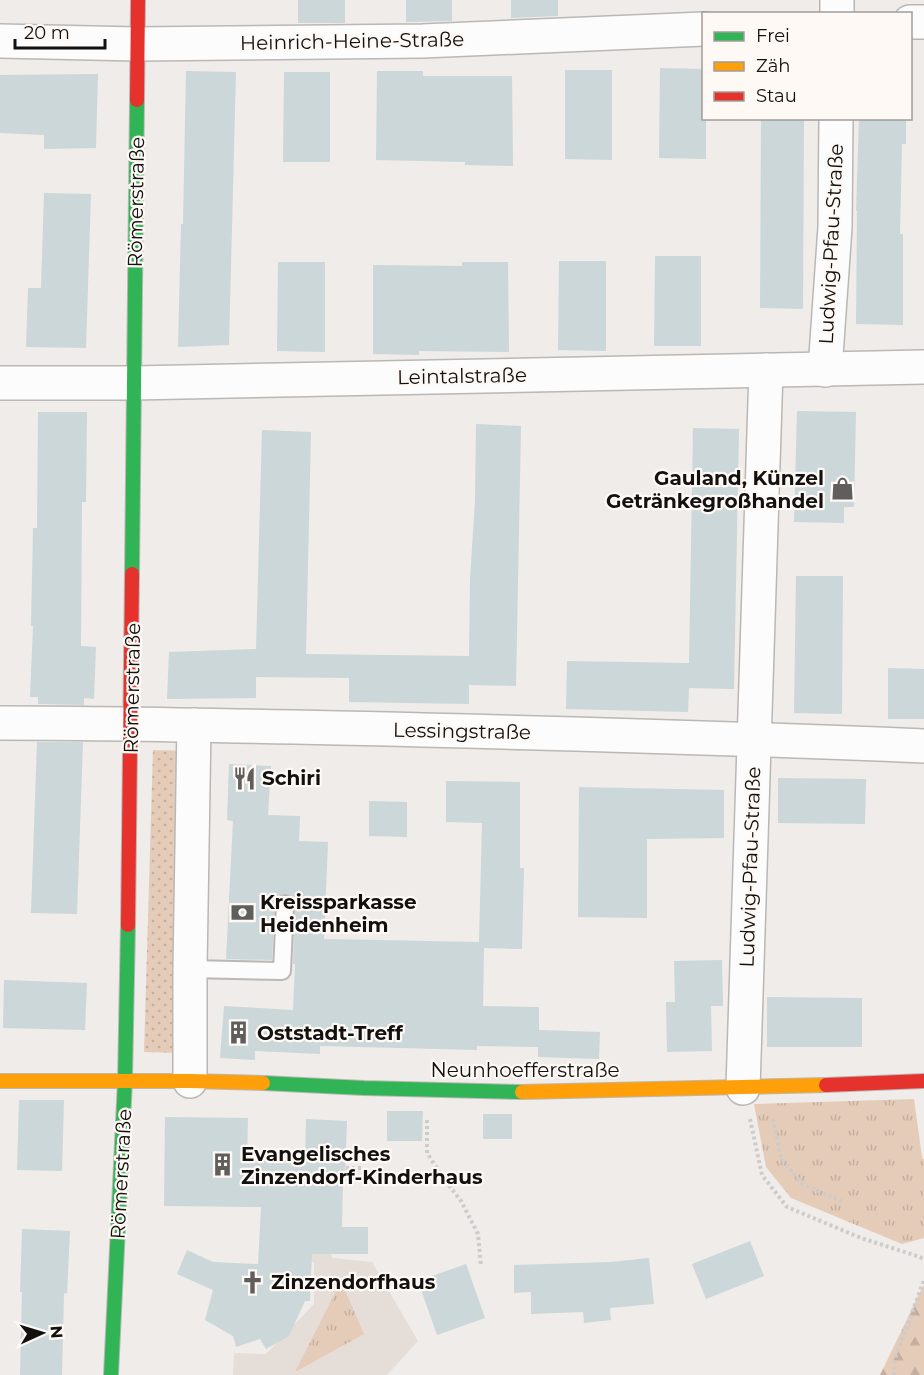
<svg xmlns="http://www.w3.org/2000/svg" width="924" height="1375" viewBox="0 0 924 1375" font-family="Montserrat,sans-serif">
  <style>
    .built { fill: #e5ddd8 }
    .grass { fill: url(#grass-dots) }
    .forest { fill: url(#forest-firs) }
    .park { fill: url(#park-tufts) }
    .building { fill: #cbd7d8 }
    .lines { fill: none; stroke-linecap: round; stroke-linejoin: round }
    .lane-casing { stroke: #bab7b5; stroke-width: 20 }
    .street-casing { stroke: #bab7b5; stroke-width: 36 }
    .fast-casing { stroke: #bab7b5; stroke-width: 16 }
    .slow-casing { stroke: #bab7b5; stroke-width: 16 }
    .jam-casing { stroke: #bab7b5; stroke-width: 16 }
    .path { stroke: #cdcccb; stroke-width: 4; stroke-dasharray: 3 3; stroke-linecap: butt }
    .lane { stroke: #fdfcfc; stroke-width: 16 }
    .street { stroke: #fdfcfc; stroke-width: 33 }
    .fast { stroke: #30b455; stroke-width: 14 }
    .slow { stroke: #ff9f0a; stroke-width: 14 }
    .jam { stroke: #e5322d; stroke-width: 14 }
    .labels { text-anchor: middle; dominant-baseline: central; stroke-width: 4.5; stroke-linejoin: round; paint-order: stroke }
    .street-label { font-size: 20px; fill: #131110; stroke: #fef9f5 }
    .poi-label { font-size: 20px; font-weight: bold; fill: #131110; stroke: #fef9f5; text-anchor: start }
  </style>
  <defs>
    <pattern id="grass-dots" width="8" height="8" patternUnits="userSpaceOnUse" patternTransform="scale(1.5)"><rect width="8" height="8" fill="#e5ccb9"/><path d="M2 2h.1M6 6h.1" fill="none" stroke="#c4ae9e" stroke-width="1.8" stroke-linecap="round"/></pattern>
    <pattern id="forest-firs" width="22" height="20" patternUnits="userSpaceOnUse" patternTransform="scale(1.5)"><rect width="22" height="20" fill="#e5ccb9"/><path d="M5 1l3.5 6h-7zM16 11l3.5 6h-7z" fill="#c4ae9e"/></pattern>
    <pattern id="park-tufts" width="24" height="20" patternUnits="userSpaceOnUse" patternTransform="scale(1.5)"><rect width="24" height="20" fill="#e5ccb9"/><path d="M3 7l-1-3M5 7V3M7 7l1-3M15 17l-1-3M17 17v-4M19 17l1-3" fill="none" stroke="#c4ae9e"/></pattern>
  </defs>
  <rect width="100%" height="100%" fill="#efece9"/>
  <path class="built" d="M329 1244 332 1258 372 1262 418 1341 387 1375H233L234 1353 266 1354 314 1304V1262L288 1261Z"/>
  <path class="grass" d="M153 750 190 751 181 1053 144 1052Z"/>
  <path class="forest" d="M924 1284V1375H880Z"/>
  <g class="park">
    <path d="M914 1099 922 1157 924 1160V1238L902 1244 791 1198 766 1167 754 1104Z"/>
    <path d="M341 1281 364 1334 295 1372Z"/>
  </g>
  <g class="building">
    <rect x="298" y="0" width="47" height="23"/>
    <path d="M406 0H452V21L406 22Z"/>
    <path d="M511 0H558V16L511 18Z"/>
    <path d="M660 68 704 69V118H706V159L659 158Z"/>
    <path d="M565 70H612V160L565 159Z"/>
    <path d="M186 71 236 72 229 345 178 347 181 224H183Z"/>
    <path d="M377 71H423V76H512L513 166 465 165V162L376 160Z"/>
    <path d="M284 72H330V162H283Z"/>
    <path d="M98 74 96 148 44 149V135L0 133V75Z"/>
    <path d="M761 118H804L803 309 760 308Z"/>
    <path d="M859 118H906V144H902L900 234H903V325L856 324 857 211H856Z"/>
    <path d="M44 193 91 194 86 348 26 347 28 288H41Z"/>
    <path d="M655 256H701V346H654Z"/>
    <path d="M559 261H606V351L558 350Z"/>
    <path d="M278 262H325V352L277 351Z"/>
    <path d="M462 262H508L509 352 419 351V355L373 354V265L462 266Z"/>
    <path d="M797 411 856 412 854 507H844V523L794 522Z"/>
    <path d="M38 412H87L86 502H82L81 646 96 647 94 699 84 698V705L38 704V697H30L33 626H31L33 528H37Z"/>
    <path d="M476 424 521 426 516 686 469 685V704L349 702V678L256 677V698L167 699 169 652 256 649 262 430 311 432 306 654 469 656 470 579 475 501Z"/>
    <path d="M693 428 739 429 734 689 689 688 688 712 566 709 567 661 689 663Z"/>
    <path d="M796 576H843L842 714 794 713Z"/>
    <path d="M888 668 924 669V719H888Z"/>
    <path d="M37 742H83L77 914 31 913Z"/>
    <path d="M229 764 271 766 268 815 300 816 299 841 328 842 324 939 479 942 482 823 446 822V781L520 782V868H524L522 949 484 948 483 1006 539 1007V1030L600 1032 599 1059 538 1057V1047L477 1046V1050L320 1046V1054L255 1051V1060L220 1058 224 1006 293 1010 295 964H293L295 904 294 899 291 896 286 894 280 895 276 899 275 903 272 960 226 959 233 821 227 820Z"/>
    <path d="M778 778 866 779 865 824 778 823Z"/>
    <path d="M579 787 724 790V838L647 839V918L578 917Z"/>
    <path d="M369 801 407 802V837L369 836Z"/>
    <path d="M722 960 723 1006H711L712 1051 667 1052 666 1002H675L674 961Z"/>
    <path d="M4 980 87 983 85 1030 3 1028Z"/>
    <path d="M767 997 862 998V1047H767Z"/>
    <path d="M19 1100H64L62 1171 17 1170Z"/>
    <path d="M387 1111H423L422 1141H387Z"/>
    <rect x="483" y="1114" width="29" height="25"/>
    <path d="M165 1117 248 1118 247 1159 305 1160 306 1119 347 1121 345 1175 343 1176 342 1227H368V1254H312L310 1301H305L289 1336 266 1349 260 1339 236 1347 233 1336 205 1320 213 1290 177 1274 187 1250 213 1262 258 1264 261 1207 164 1206Z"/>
    <path d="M22 1229 70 1231 67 1294 64 1293 62 1375H20L22 1292H20Z"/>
    <path d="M750 1241 764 1276 706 1299 692 1264Z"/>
    <path d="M649 1258 654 1304 610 1308 611 1320 584 1323 583 1312 531 1314V1292L514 1293V1265L610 1262Z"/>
    <path d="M466 1264 485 1318 437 1335 418 1281Z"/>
  </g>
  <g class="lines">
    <defs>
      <path id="lane" d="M190 969 282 971 285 904"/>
      <g id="street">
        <path d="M837 14V0"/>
        <path d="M910 22H924"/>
        <path d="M0 41 137 44 423 41 704 29"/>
        <path d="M825 370 835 227 836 118"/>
        <path d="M0 383H134L924 367"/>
        <path d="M0 723C141 723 282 727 423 730 590 734 757 739 924 746"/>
        <path d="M190 1081V969L194 725"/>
        <path d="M743 1088 766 370"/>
      </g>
      <g id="fast">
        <path d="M132 574 137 100"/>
        <path d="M263 1083 364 1088 522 1092"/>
        <path d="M111 1375 125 1080 128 925"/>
      </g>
      <g id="slow">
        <path d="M0 1081H190L263 1083"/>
        <path d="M522 1092 826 1085"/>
      </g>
      <g id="jam">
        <path d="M137 100 138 0"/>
        <path d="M128 925 132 574"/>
        <path d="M826 1085 924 1081"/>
      </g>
    </defs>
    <use href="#lane" class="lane-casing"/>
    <use href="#street" class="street-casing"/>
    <use href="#fast" class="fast-casing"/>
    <use href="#slow" class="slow-casing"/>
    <use href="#jam" class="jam-casing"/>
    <g class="path">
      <path d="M750 1119 762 1175 787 1207 861 1238 920 1257 924 1260"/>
      <path d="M773 1119 781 1158 802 1184 844 1202"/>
      <path d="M427 1120V1153L444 1179 461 1201 478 1234 481 1267"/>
      <path d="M346 1168H362"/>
      <path d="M894 1375 895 1359 924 1280"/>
    </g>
    <use href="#lane" class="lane"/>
    <use href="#street" class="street"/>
    <use href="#fast" class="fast"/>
    <use href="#slow" class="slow"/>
    <use href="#jam" class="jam"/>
  </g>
  <defs>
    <symbol id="shop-bare" viewBox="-9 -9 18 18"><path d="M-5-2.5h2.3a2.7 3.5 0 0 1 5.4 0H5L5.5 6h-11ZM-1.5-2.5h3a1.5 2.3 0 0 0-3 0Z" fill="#605e5c" stroke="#fef9f5" stroke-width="2.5" paint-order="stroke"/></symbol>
    <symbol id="restaurant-bare" viewBox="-9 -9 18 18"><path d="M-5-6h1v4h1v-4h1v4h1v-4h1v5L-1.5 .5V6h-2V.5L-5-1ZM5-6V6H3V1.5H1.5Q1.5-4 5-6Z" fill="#605e5c" stroke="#fef9f5" stroke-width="2.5" paint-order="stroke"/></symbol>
    <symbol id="bank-bare" viewBox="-9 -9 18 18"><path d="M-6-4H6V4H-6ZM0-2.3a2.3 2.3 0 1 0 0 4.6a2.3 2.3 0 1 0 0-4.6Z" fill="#605e5c" stroke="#fef9f5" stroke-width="2.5" paint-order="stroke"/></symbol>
    <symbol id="building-bare" viewBox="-9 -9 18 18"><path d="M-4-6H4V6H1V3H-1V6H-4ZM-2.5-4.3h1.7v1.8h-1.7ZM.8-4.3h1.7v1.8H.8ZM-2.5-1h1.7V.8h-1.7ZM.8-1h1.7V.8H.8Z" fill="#605e5c" stroke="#fef9f5" stroke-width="2.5" paint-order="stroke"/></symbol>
    <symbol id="church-bare" viewBox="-9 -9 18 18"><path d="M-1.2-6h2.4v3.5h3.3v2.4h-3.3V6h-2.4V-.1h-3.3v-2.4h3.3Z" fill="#605e5c" stroke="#fef9f5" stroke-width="2.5" paint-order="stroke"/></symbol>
  </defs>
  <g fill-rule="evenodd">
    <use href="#shop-bare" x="826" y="472" width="33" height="33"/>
    <use href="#restaurant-bare" x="228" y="762" width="33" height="33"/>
    <use href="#bank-bare" x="226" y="896" width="33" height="33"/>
    <use href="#building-bare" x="222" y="1016" width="33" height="33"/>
    <use href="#building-bare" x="206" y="1148" width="33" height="33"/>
    <use href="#church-bare" x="236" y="1266" width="33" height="33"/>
  </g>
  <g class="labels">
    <g class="street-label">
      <text transform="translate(352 41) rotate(-1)">Heinrich-Heine-Straße</text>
      <text transform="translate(136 202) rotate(-89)">Römerstraße</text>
      <text transform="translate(831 244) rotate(-87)">Ludwig-Pfau-Straße</text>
      <text transform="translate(462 376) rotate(-1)">Leintalstraße</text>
      <text transform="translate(132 688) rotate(-89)">Römerstraße</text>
      <text transform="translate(462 731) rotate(1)">Lessingstraße</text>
      <text transform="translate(750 867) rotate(-88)">Ludwig-Pfau-Straße</text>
      <text x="525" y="1070">Neunhoefferstraße</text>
      <text transform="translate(121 1174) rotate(-87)">Römerstraße</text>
    </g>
    <g class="poi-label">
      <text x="824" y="478" text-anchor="end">Gauland, Künzel<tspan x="824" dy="23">Getränkegroßhandel</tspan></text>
      <text x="262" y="778">Schiri</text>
      <text x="260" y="902">Kreissparkasse<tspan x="260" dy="23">Heidenheim</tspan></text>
      <text x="257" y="1033">Oststadt-Treff</text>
      <text x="241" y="1154">Evangelisches<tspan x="241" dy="23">Zinzendorf-Kinderhaus</tspan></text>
      <text x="271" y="1282">Zinzendorfhaus</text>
    </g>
  </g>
  <rect x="702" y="12" width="210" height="108" fill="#fef9f5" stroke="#a09c99" stroke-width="1.5"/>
  <rect x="714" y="32" width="30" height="9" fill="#30b455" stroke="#a09c99" stroke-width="1.5"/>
  <text x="756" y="42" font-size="18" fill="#131110">Frei</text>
  <rect x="714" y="62" width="30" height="9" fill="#ff9f0a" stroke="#a09c99" stroke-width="1.5"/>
  <text x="756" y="72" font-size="18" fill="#131110">Zäh</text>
  <rect x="714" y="92" width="30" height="9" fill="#e5322d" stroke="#a09c99" stroke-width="1.5"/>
  <text x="756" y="102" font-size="18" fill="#131110">Stau</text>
  <g transform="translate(42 1333) rotate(86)" stroke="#fef9f5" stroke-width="4.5" paint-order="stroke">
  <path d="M0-4.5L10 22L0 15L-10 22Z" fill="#131110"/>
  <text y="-9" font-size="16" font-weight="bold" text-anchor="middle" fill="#131110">N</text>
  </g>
  <path d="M15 39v9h90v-9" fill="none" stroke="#131110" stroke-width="3"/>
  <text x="24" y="39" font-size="18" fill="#131110" stroke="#fef9f5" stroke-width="4.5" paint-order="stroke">20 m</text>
</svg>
